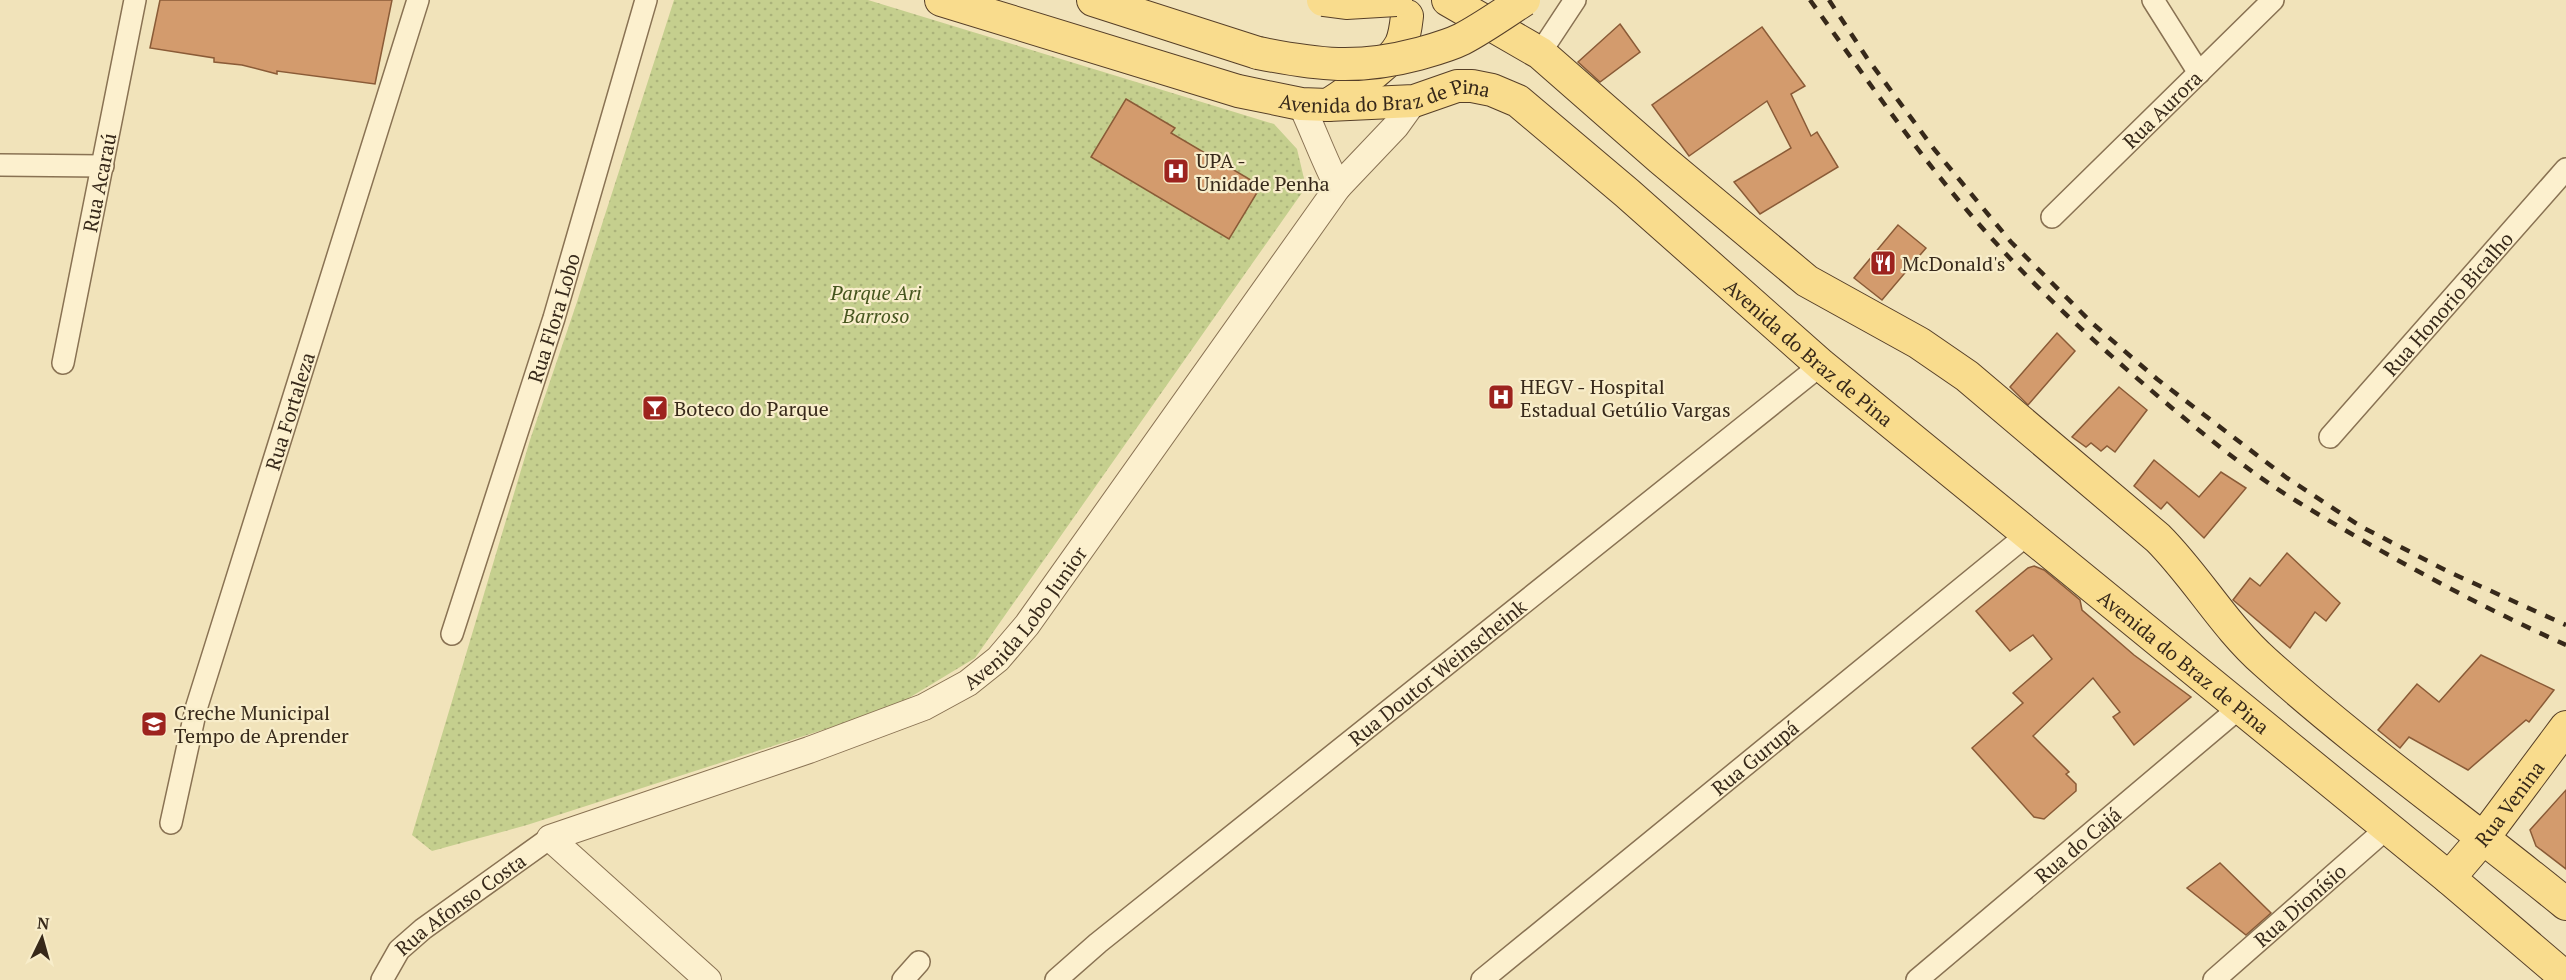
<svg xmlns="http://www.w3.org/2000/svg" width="2566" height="980" viewBox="0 0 2566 980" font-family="'PT Serif',serif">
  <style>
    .grass { fill: url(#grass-dots) }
    .building { fill: #d39b6d; stroke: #8a5b37; stroke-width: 1.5 }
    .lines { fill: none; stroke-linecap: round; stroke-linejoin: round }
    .minor-casing { stroke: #897253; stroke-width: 24 }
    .tertiary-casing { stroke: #897253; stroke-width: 28 }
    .primary-casing { stroke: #563f28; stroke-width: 34 }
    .minor { stroke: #fcf0ce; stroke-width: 21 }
    .tertiary { stroke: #fcf0ce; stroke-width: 26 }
    .primary { stroke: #f9dc8d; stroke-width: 32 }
    .rail { stroke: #37291a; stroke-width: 4.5; stroke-dasharray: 10 10; stroke-linecap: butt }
    .primary-bridge-casing { stroke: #563f28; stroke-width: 34; stroke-linecap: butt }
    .primary-bridge { stroke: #f9dc8d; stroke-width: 32 }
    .labels { text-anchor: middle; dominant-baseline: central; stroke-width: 4.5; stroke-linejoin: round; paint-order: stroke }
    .street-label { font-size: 20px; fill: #37291a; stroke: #f8edca }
    .poi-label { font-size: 20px; fill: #37291a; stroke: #f8edca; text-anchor: start }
    .park-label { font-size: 20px; font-style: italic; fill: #45551e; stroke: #f8edca }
  </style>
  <defs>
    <pattern id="grass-dots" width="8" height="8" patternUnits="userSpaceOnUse" patternTransform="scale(1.5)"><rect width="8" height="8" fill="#c5cf8e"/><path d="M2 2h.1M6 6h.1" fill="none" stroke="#aab27a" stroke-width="1.8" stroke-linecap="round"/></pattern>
  </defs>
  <rect width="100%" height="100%" fill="#f1e3ba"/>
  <path class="grass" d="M674 0H868L1274 124 1297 149 1306 187 975 658 894 707 527 825 432 851 412 835 530 440 577 302Z"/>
  <g class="building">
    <path d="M160 0H392L375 84 277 71V74L242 65 214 62V58L150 48Z"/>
    <path d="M1620 24 1640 52 1600 82 1578 62Z"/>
    <path d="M1762 27 1805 86 1791 94 1811 136 1817 132 1838 167 1760 214 1734 182 1791 148 1767 101 1689 156 1652 105Z"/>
    <path d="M1126 99 1175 128 1171 133 1261 186 1229 239 1091 157Z"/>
    <path d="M1898 225 1926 248 1882 300 1854 278Z"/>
    <path d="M2057 333 2075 351 2028 405 2010 387Z"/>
    <path d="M2119 387 2147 410 2115 452 2107 446 2101 451 2091 443 2086 447 2072 437Z"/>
    <path d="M2154 460 2199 497 2221 472 2246 488 2204 538 2167 502 2161 509 2134 486Z"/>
    <path d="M2287 553 2340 603 2326 621 2315 612 2290 648 2233 600 2250 578 2260 586Z"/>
    <path d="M2034 566 2044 570 2080 600 2082 610 2134 655 2191 697 2134 745 2113 717 2120 712 2093 678 2033 736 2069 772 2066 774 2076 784V791L2044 819 2034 817 1972 748 2023 703 2013 693 2052 659 2033 635 2010 651 1976 611 2028 568Z"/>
    <path d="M2481 655 2554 690 2529 722 2526 720 2468 770 2409 737 2400 748 2378 730 2417 684 2439 702Z"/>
    <path d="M2566 790V869L2536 846 2530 830Z"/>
    <path d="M2220 863 2271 913 2246 935 2187 888Z"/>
  </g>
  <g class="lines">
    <defs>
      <g id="minor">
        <path d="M2153 0 2199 73"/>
        <path d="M1540 53 1575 0"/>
        <path d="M0 165 103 166"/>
        <path id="s1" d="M2052 217 2273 0"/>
        <path id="s2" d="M63 363 135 0"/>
        <path id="s3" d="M2330 437 2566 169"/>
        <path id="s4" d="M452 634 554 318 646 0"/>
        <path id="s5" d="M171 823 196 709 418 0"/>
        <path id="s6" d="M382 980 399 950 423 929 550 838"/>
        <path d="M903 980 919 962"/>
        <path id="s7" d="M1056 980 1098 943 1821 365"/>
        <path id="s8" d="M1482 980 2028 534"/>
        <path id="s9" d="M1917 980 2238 709"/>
        <path id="s10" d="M2214 980 2386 829"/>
      </g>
      <g id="tertiary">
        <path d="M1301 104C1314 132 1324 160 1338 187"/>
        <path id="s11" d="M708 980 550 838 809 750 924 707 968 683 998 659 1027 625 1338 187 1396 126 1414 101"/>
      </g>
      <g id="primary">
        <path id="s12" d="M941 0 1238 91 1301 104 1328 105 1414 101 1457 86H1472L1492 90 1518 101 1627 193 1821 365 2449 878 2566 978"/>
        <path d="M1093 0 1258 53"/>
        <path d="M1448 0 1540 53 1661 159 1807 281 1919 343 1967 376 2158 538C2197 577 2224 626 2265 662 2360 748 2466 822 2566 904"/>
        <path d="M1328 105C1350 90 1389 67 1401 44 1405 35 1406 25 1407 16"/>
        <path id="s13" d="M2449 878 2484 837 2566 727"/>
      </g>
    </defs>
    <use href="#minor" class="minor-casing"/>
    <use href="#tertiary" class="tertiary-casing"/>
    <use href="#primary" class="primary-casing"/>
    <use href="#minor" class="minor"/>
    <use href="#tertiary" class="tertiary"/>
    <use href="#primary" class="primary"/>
    <g class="rail">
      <path d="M1810 0C1869 82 1926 167 1995 242 2049 302 2110 356 2172 408 2212 441 2253 475 2298 502 2385 555 2473 603 2566 645"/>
      <path d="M1829 0 1867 58 1934 149 2011 242 2092 323 2157 379 2287 478 2360 526 2449 572 2566 625"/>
    </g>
    <defs>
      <g id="primary-bridge">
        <path d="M1323 0 1346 3 1396 0"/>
        <path d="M1258 53C1318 65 1358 70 1418 54 1432 50 1448 46 1462 39 1483 28 1504 13 1524 0"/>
      </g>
    </defs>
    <use href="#primary-bridge" class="primary-bridge-casing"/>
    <use href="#primary-bridge" class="primary-bridge"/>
  </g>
  <defs>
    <symbol id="hospital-square" viewBox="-11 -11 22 22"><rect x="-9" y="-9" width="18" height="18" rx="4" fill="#9d231e" stroke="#f8edca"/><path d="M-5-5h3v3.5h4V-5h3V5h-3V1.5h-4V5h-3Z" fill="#fff"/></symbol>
    <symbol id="restaurant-square" viewBox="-11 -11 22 22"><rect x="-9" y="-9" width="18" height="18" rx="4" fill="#9d231e" stroke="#f8edca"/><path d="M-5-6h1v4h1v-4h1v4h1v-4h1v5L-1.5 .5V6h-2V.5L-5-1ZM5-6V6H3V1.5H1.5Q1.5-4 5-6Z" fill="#fff"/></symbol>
    <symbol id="bar-square" viewBox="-11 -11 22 22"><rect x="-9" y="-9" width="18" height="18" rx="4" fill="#9d231e" stroke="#f8edca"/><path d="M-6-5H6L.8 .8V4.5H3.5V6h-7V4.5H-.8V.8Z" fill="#fff"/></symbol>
    <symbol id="school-square" viewBox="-11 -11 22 22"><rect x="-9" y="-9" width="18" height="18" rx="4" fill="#9d231e" stroke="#f8edca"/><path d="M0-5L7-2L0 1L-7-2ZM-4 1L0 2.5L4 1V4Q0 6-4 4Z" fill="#fff"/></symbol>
  </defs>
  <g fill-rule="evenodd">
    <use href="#hospital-square" x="1161" y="156" width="30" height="30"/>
    <use href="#restaurant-square" x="1868" y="248" width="30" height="30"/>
    <use href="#hospital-square" x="1486" y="382" width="30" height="30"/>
    <use href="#bar-square" x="640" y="393" width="30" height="30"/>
    <use href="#school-square" x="139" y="709" width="30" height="30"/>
  </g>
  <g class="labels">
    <g class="street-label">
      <text stroke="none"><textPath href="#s12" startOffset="460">Avenida do Braz de Pina</textPath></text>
      <text stroke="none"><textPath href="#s1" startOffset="154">Rua Aurora</textPath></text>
      <text stroke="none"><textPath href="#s2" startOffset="184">Rua Acaraú</textPath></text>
      <text stroke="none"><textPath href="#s3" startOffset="178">Rua Honorio Bicalho</textPath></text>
      <text stroke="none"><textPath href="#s4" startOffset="332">Rua Flora Lobo</textPath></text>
      <text stroke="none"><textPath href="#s12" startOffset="982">Avenida do Braz de Pina</textPath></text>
      <text stroke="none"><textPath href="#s5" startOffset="429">Rua Fortaleza</textPath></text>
      <text stroke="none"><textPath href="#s11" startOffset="746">Avenida Lobo Junior</textPath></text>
      <text stroke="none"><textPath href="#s12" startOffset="1468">Avenida do Braz de Pina</textPath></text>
      <text stroke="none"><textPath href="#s7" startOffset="490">Rua Doutor Weinscheink</textPath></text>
      <text stroke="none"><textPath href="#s8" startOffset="352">Rua Gurupá</textPath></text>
      <text stroke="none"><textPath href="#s13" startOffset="96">Rua Venina</textPath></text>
      <text stroke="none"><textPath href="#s9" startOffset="210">Rua do Cajá</textPath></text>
      <text stroke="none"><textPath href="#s6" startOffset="111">Rua Afonso Costa</textPath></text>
      <text stroke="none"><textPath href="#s10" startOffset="114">Rua Dionísio</textPath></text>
    </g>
    <g class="poi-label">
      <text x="1196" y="160">UPA -<tspan x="1196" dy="23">Unidade Penha</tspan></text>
      <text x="1902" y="263">McDonald's</text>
      <text x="1520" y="386">HEGV - Hospital<tspan x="1520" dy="23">Estadual Getúlio Vargas</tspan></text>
      <text x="674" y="408">Boteco do Parque</text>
      <text x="174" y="712">Creche Municipal<tspan x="174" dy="23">Tempo de Aprender</tspan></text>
    </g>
    <g class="park-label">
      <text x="876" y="292">Parque Ari<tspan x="876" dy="23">Barroso</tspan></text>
    </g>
  </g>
  <g transform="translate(42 938) rotate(5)" stroke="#f8edca" stroke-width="4.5" paint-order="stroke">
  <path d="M0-4.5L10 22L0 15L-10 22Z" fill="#37291a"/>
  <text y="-9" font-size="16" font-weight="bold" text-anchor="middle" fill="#37291a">N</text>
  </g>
</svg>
